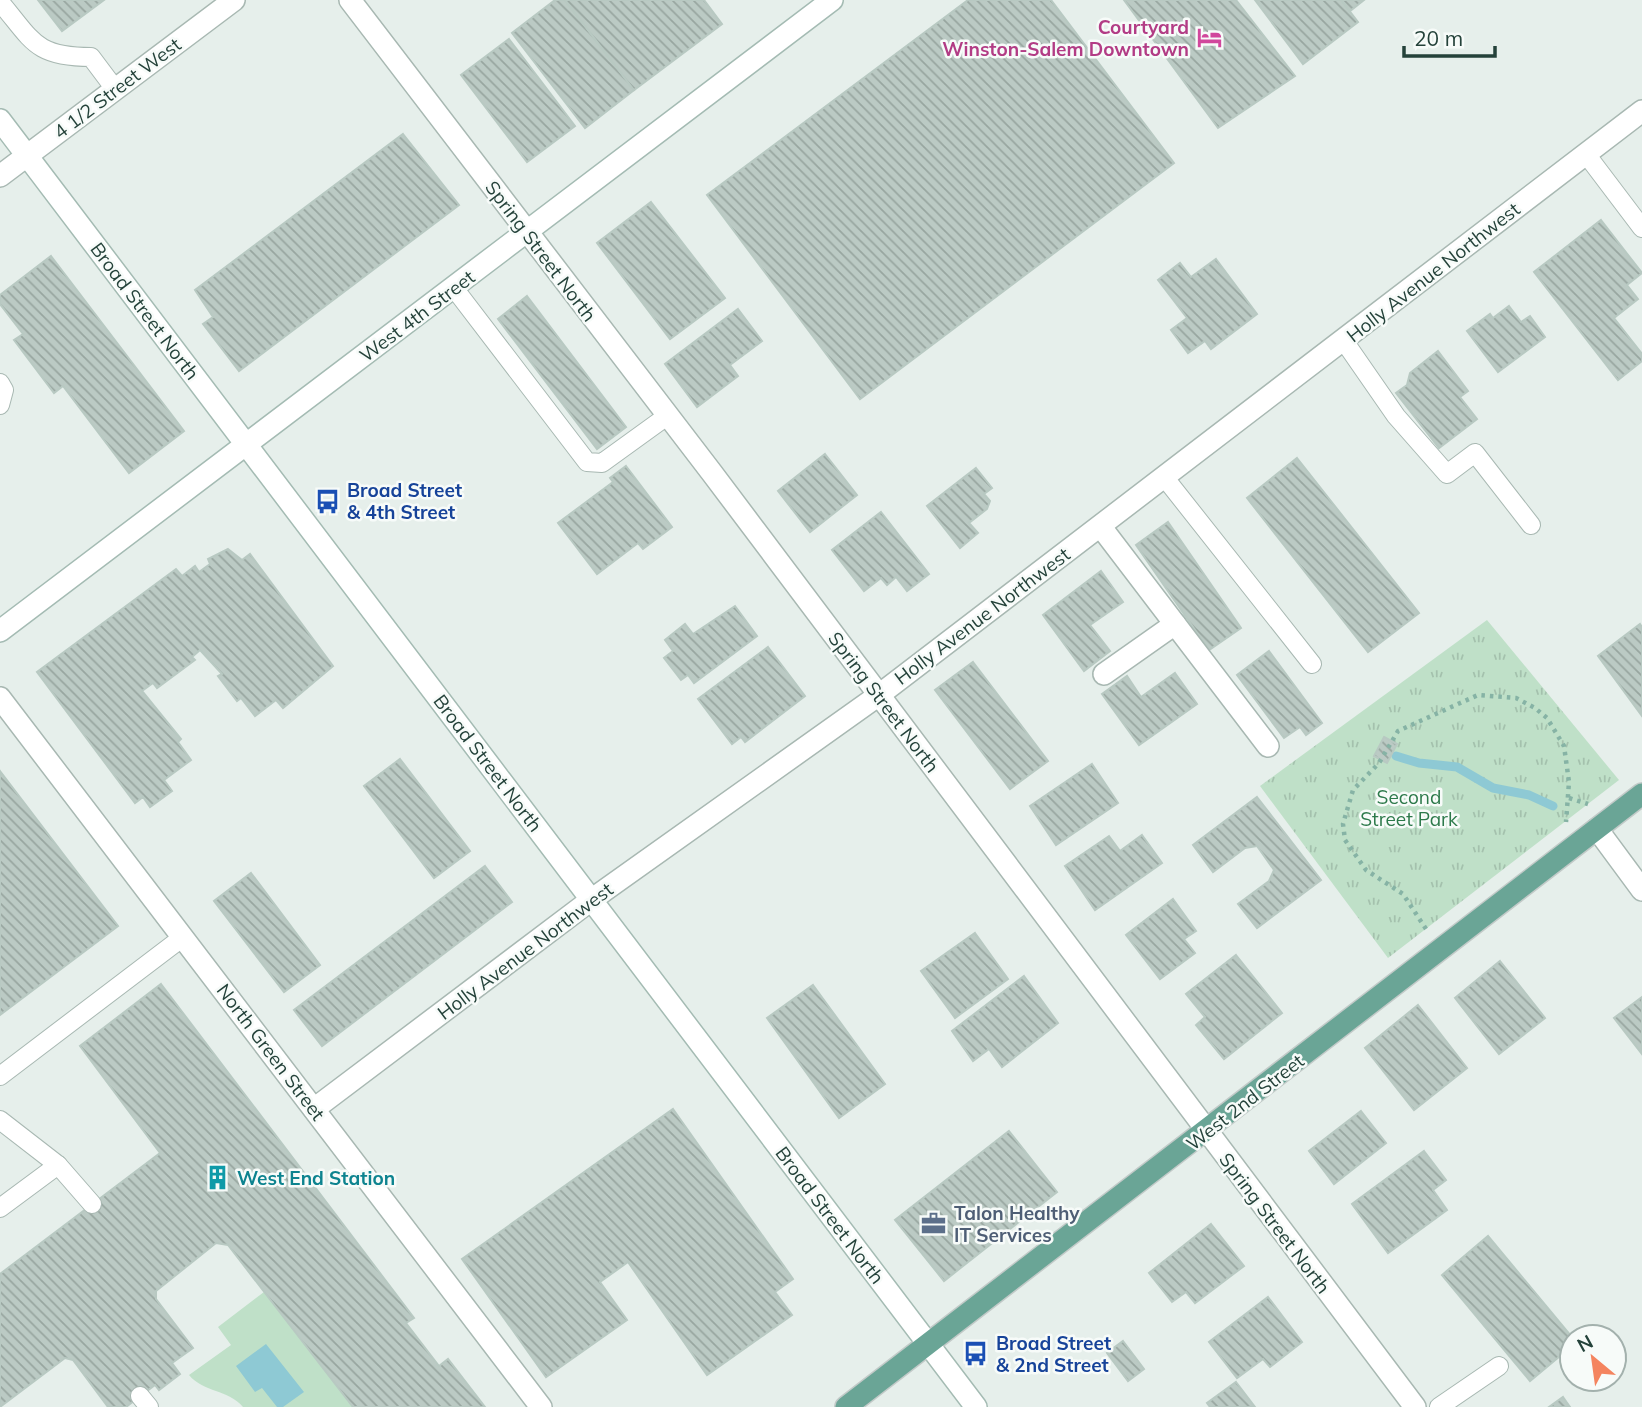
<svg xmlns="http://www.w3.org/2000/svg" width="1642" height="1407" viewBox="0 0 1642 1407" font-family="Mulish,sans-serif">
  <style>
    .park { fill: url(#park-tufts) }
    .pitch { fill: #bfe0c8 }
    .water { fill: #8ec9d4 }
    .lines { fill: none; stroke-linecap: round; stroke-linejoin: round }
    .stream { stroke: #8ec9d4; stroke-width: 9 }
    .building { fill: url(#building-back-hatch); stroke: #b8c9c2; stroke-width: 2 }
    .lane-casing { stroke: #a8b8b2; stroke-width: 20 }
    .street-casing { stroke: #a8b8b2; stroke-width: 24 }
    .secondary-casing { stroke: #a4bbb3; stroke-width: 24 }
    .primary-casing { stroke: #c2cac8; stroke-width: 24 }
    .path { stroke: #86b3a5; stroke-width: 4.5; stroke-dasharray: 3.5 5; stroke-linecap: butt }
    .lane { stroke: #fff; stroke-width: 18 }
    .street { stroke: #fff; stroke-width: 21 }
    .secondary { stroke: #fff; stroke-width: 21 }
    .primary { stroke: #6aa596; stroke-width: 21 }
    .labels { text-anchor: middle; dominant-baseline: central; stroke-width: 5; stroke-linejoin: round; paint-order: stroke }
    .hotel-label { font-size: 19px; font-weight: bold; fill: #b23c85; stroke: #f7fbf9; text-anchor: end }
    .street-label { font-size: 19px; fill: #24423a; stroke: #f7fbf9 }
    .transit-label { font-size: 19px; font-weight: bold; fill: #164399; stroke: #f7fbf9; text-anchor: start }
    .park-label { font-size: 19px; fill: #2d7a4b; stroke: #f7fbf9 }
    .culture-label { font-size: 19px; font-weight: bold; fill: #0d838f; stroke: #f7fbf9; text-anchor: start }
    .service-label { font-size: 19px; font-weight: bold; fill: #4e5e75; stroke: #f7fbf9; text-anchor: start }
  </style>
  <defs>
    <pattern id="park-tufts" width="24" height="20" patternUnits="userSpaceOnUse" patternTransform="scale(1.75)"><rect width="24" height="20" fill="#bfe0c8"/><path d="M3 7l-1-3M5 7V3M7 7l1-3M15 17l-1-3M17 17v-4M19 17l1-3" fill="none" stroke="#a4c1ad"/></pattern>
    <pattern id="building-back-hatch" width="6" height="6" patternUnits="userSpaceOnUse" patternTransform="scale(1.75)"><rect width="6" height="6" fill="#bbcac4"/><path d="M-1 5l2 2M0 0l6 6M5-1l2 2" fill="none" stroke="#98a6a0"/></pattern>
  </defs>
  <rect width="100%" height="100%" fill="#e6efeb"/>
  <path class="park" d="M1487 620 1619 780 1388 958 1260 786Z"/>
  <path class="pitch" d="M264 1292 353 1407H243C228 1389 204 1393 189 1375L231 1345 218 1327Z"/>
  <path class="water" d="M266 1344 304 1392 283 1407H277L262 1388 255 1392 236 1366Z"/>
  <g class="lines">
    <path class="stream" d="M1396 756 1419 763 1457 767 1493 788 1529 795 1553 806"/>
  </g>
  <g class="building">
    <path d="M38 0H104L62 31Z"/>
    <path d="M555 0H565L634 90 585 128 512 33Z"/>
    <path d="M565 0H704L722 24 634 90Z"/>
    <path d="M968 0H1051L1174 163 860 399 707 195Z"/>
    <path d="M1124 0H1236L1295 76 1218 128Z"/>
    <path d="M1255 0H1341L1358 22 1303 64Z"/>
    <path d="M1341 0H1364L1350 11Z"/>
    <path d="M509 39 575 126 527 162 461 75Z"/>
    <path d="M403 134 459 205 239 371 203 324 213 317 195 290Z"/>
    <path d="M651 202 725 298 670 339 597 243Z"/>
    <path d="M1601 220 1642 273 1627 285 1638 299 1614 318 1642 354V361L1618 380 1534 272Z"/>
    <path d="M51 256 184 431 129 473 63 386 54 393 14 340 23 334 0 304V295Z"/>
    <path d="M1216 259 1257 314 1211 349 1205 341 1188 353 1171 330 1187 318 1158 280 1180 263 1191 277Z"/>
    <path d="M527 296 626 427 597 449 498 319Z"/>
    <path d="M1509 306 1521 322 1530 316 1545 337 1498 372 1467 331 1490 314 1493 318Z"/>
    <path d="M738 309 762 341 730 365 738 376 697 407 665 364Z"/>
    <path d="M1438 351 1468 391 1460 397 1477 419 1439 448 1396 393 1407 385 1410 373Z"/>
    <path d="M825 454 857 495 810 532 778 491Z"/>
    <path d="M1297 458 1419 613 1368 652 1247 498Z"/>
    <path d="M626 466 672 527 643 549 638 543 597 574 558 523 613 482 610 478Z"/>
    <path d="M976 468 992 488 984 494 990 501 987 509 969 523 978 533 960 548 927 506Z"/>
    <path d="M881 512 929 574 907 591 896 577 887 585 881 578 864 591 832 550Z"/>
    <path d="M1168 522 1241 628 1209 650 1136 545Z"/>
    <path d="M228 549 242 560 250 554 333 666 283 708 276 700 255 716 241 698 237 701 218 676 222 674 200 650 192 657 195 660 157 688 153 683 142 691 181 739 178 742 191 760 164 780 172 791 150 807 143 797 135 803 37 672 176 569 182 576 195 566 199 572 210 564 208 559Z"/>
    <path d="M1101 571 1123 602 1090 625 1110 651 1084 671 1043 615Z"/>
    <path d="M735 606 757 636 694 683 688 675 681 680 664 658 673 651 665 640 685 624 693 634Z"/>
    <path d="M1640 624 1642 627V716L1598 656Z"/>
    <path d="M768 647 805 696 745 742 741 737 732 744 698 699Z"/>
    <path d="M1269 651 1322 723 1306 735 1300 727 1284 738 1237 675Z"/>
    <path d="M973 662 1048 761 1010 789 935 690Z"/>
    <path d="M1175 673 1197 704 1139 745 1102 694 1127 676 1141 697Z"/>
    <path d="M1384 737 1397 744 1387 763 1374 756Z"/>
    <path d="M400 759 470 851 434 878 364 786Z"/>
    <path d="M1092 764 1118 803 1056 845 1030 806Z"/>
    <path d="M0 771 118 926 0 1015Z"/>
    <path d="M1257 797 1321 880 1257 928 1238 904 1269 881 1274 870 1257 846 1245 848 1213 872 1193 845Z"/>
    <path d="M1142 835 1162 863 1095 910 1065 866 1109 836 1120 851Z"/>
    <path d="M485 866 512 902 322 1046 294 1010Z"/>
    <path d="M251 873 320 965 284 992 214 901Z"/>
    <path d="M1173 899 1196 931 1184 939 1195 953 1160 979 1126 935Z"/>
    <path d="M975 933 1008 979 955 1018 921 971Z"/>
    <path d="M1236 955 1282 1013 1224 1059 1196 1025 1205 1017 1186 994Z"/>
    <path d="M1500 961 1545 1018 1499 1054 1455 998Z"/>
    <path d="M1024 976 1058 1023 1002 1067 989 1049 973 1061 952 1031Z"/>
    <path d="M161 984 414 1318 406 1323 439 1366 448 1359 485 1407H353L228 1245 216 1243 156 1291V1299L193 1348 172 1363 180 1374 159 1390 155 1385 126 1407H108L73 1360 65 1358 0 1407V1274L160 1153 80 1046Z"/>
    <path d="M813 985 885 1084 839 1118 767 1018Z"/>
    <path d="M1642 997V1054L1614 1018Z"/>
    <path d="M1418 1005 1467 1068 1414 1110 1365 1048Z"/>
    <path d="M673 1109 793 1279 775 1292 792 1315 707 1375 628 1262 600 1282 627 1320 546 1377 462 1259Z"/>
    <path d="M1361 1111 1386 1143 1334 1184 1309 1151Z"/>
    <path d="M1009 1131 1057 1192 944 1281 895 1220Z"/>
    <path d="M1424 1151 1446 1180 1433 1190 1447 1210 1388 1253 1352 1204Z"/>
    <path d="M1211 1224 1244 1266 1195 1303 1186 1292 1172 1302 1149 1273Z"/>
    <path d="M1488 1236 1572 1337V1346L1530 1381 1442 1275Z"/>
    <path d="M1268 1297 1302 1342 1270 1367 1263 1359 1237 1378 1209 1342Z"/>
    <path d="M1123 1341 1144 1369 1128 1381 1107 1353Z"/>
    <path d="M1236 1382 1255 1407H1210L1207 1403Z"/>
    <path d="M1563 1397 1570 1407H1549Z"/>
  </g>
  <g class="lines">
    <defs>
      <g id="lane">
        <path d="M0 2C33 41 35 57 91 57L115 89"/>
        <path d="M1586 154 1642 228"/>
        <path d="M454 288 587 462 602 463 667 416"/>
        <path d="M1344 341 1396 416 1447 474 1475 453 1531 525"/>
        <path d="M0 383 4 390 0 405"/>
        <path d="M1165 478 1312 664"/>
        <path d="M0 1076 183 937"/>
        <path d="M0 1120 58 1165 92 1204"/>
        <path d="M0 1208 58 1165"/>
        <path d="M140 1396 149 1407"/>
        <path d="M1439 1407 1499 1366"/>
      </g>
      <g id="street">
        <path d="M350 0 712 473 1415 1407"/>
        <path d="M0 176 234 0"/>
        <path d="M1101 527 1268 746"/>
        <path d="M1104 674 1175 624"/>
        <path d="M0 698 541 1407"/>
        <path d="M1597 829 1642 890"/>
        <path d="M314 1109 591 900 879 695 1642 111"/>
      </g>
      <g id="secondary">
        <path d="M0 120 976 1407"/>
        <path d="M0 631 832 0"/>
      </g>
      <path id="primary" d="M846 1407 1642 794"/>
    </defs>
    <use href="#lane" class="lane-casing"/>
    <use href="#street" class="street-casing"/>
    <use href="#secondary" class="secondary-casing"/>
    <use href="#primary" class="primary-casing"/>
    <g class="path">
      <path d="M1569 798 1588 804"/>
      <path d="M1426 929 1403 894 1366 870 1345 840 1343 824 1353 790 1379 763 1398 731 1478 695 1516 698 1535 708 1547 718 1564 746 1569 782 1566 822"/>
    </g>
    <use href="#lane" class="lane"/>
    <use href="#street" class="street"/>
    <use href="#secondary" class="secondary"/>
    <use href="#primary" class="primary"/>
  </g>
  <defs>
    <symbol id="hotel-bare" viewBox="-9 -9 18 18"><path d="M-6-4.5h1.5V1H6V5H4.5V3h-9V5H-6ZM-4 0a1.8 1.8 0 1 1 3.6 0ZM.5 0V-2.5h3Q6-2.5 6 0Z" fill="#d1479c" stroke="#f7fbf9" stroke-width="2.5" paint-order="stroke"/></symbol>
    <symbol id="bus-bare" viewBox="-9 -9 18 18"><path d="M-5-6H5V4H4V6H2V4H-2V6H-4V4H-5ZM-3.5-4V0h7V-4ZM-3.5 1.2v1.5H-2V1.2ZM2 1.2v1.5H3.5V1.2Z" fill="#1a4fb4" stroke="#f7fbf9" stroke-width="2.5" paint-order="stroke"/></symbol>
    <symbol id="building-bare" viewBox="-9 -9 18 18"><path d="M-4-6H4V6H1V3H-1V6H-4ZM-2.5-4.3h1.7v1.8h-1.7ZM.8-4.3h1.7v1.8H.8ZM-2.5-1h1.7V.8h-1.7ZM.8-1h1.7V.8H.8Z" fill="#0f9aa8" stroke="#f7fbf9" stroke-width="2.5" paint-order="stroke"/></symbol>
    <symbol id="office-bare" viewBox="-9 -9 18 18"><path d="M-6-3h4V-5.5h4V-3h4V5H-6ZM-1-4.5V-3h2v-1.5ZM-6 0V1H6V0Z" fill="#5c6f8a" stroke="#f7fbf9" stroke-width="2.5" paint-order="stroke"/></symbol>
  </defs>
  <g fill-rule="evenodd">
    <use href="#hotel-bare" x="1192" y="20" width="35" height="35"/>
    <use href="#bus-bare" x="310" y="484" width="35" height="35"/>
    <use href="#building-bare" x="200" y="1160" width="35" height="35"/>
    <use href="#office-bare" x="916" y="1206" width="35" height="35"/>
    <use href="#bus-bare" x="958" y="1336" width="35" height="35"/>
  </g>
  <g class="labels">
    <g class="hotel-label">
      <text x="1189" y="27">Courtyard<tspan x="1189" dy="22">Winston-Salem Downtown</tspan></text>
    </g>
    <g class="street-label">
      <text transform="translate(117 88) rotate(-37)">4 1/2 Street West</text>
      <text transform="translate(541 251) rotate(53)">Spring Street North</text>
      <text transform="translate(1433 272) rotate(-38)">Holly Avenue Northwest</text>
      <text transform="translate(145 311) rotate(53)">Broad Street North</text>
      <text transform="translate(417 316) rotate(-37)">West 4th Street</text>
      <text transform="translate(982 616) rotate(-37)">Holly Avenue Northwest</text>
      <text transform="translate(884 702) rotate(53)">Spring Street North</text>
      <text transform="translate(488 763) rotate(53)">Broad Street North</text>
      <text transform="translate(525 951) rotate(-37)">Holly Avenue Northwest</text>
      <text transform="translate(271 1052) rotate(53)">North Green Street</text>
      <text transform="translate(1245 1102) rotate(-38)">West 2nd Street</text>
      <text transform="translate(830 1215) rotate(53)">Broad Street North</text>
      <text transform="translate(1275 1223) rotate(53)">Spring Street North</text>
    </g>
    <g class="transit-label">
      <text x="347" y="490">Broad Street<tspan x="347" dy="22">&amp; 4th Street</tspan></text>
      <text x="996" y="1343">Broad Street<tspan x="996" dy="22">&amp; 2nd Street</tspan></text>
    </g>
    <g class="park-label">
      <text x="1409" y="797">Second<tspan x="1409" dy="22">Street Park</tspan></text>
    </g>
    <g class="culture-label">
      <text x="237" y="1178">West End Station</text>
    </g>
    <g class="service-label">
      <text x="954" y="1213">Talon Healthy<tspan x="954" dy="22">IT Services</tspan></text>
    </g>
  </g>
  <g transform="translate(1593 1358) rotate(331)"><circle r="33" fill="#f7fbf9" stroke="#a3b1ad" stroke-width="2"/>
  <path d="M0-5L12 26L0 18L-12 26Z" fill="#f4845f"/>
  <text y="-10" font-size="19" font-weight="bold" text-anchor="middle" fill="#24423a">N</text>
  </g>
  <path d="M1404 46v10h91v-10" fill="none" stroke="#24423a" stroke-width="3.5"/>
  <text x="1414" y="46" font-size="21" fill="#24423a" stroke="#f7fbf9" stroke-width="5" paint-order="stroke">20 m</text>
</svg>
